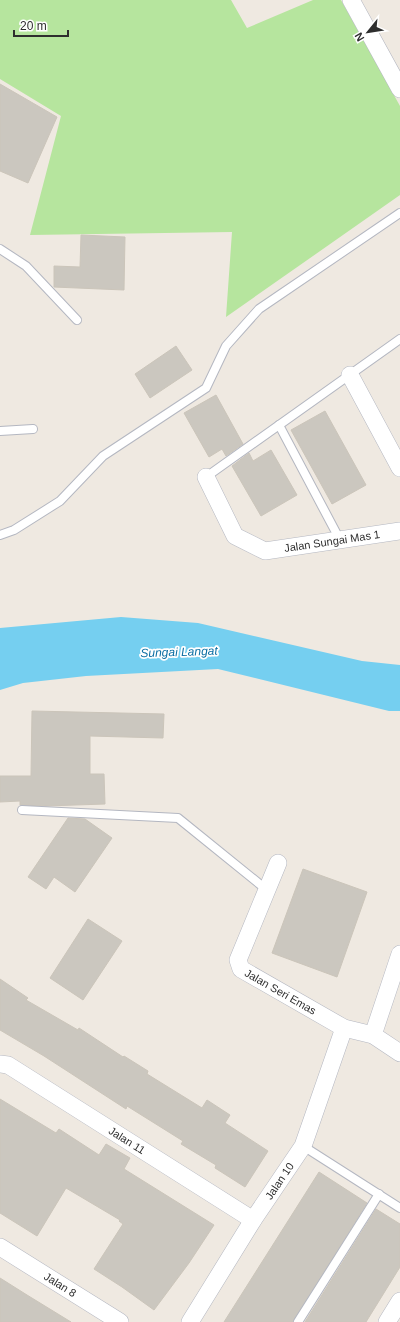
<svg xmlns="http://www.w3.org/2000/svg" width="400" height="1322" viewBox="0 0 400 1322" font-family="Helvetica,sans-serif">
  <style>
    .green { fill: #b6e59e }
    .water { fill: #75cff0 }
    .building { fill: #cbc7bf; stroke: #cbc5ba }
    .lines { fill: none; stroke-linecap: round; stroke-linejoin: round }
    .lane-casing { stroke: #b4b7c1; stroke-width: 10 }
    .street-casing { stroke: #b4b7c1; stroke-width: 18 }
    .lane { stroke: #fff; stroke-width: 8 }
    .street { stroke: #fff; stroke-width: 17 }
    .labels { text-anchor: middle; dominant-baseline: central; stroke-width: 3.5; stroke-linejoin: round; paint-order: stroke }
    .street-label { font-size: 11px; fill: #2e2e2e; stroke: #fff }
    .water-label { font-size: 12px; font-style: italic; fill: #0d6fa3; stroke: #fff }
  </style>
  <rect width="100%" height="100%" fill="#efe9e1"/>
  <path class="green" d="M0 0H231L247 28 313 0H341L400 106V195L226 317 232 232 30 235 61 116 0 79Z"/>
  <path class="water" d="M121 617 198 623 362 661 400 665V711H389L218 669 86 676 23 683 0 690V628Z"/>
  <g class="building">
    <path d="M0 84 57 117 28 183 0 171Z"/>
    <path d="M81 235 125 237 124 290 54 287V266L80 267Z"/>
    <path d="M176 346 192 370 150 398 135 374Z"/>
    <path d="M216 395 243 444 226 456 222 449 209 457 184 413Z"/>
    <path d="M325 411 366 485 332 504 291 430Z"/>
    <path d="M271 450 297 495 261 516 232 466 249 453 253 461Z"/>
    <path d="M32 711 164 714 163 738 90 736V774H104L105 804 46 806 20 805V801L0 802V776H31Z"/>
    <path d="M68 818 85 819 112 838 75 892 54 877 46 889 28 877Z"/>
    <path d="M303 869 367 892 337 977 272 953Z"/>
    <path d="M88 919 122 941 83 1000 50 978Z"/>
    <path d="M0 979 28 998 26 1000 78 1030 79 1028 123 1057 124 1056 148 1071 147 1074 202 1108 207 1100 230 1115 225 1123 268 1151 245 1187 215 1168 216 1165 181 1144 183 1141 127 1106 126 1109 44 1056 0 1030Z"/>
    <path d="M0 1099 56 1133 59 1129 99 1155 106 1144 130 1158 124 1169 214 1225 189 1263 154 1310 122 1287 94 1269 123 1224 119 1221 120 1220 66 1188 37 1236 0 1213Z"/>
    <path d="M319 1172 367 1203 293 1322H224Z"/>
    <path d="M376 1209 400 1224V1267L366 1322H305Z"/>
    <path d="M0 1278 27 1295 71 1322H0Z"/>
  </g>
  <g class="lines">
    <defs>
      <g id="lane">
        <path d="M0 249 26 266 77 320"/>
        <path d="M279 425 340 540"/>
        <path d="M0 431 33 429"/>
        <path d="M206 477 400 339"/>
        <path d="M0 535 14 530 60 501 103 456 206 388 226 346 259 309 400 213"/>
        <path d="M22 810 178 818 267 890"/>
        <path d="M303 1146 400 1208"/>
        <path d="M298 1322 379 1194"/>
      </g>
      <g id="street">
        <path d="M351 0 400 89"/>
        <path d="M350 375 400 468"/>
        <path id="s1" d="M206 477 235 536 265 551 400 531"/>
        <path id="s2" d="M278 863 238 960 241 969 344 1028 373 1035 400 1053"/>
        <path d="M373 1035 400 954"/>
        <path id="s3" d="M0 1064 8 1065 253 1220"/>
        <path id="s4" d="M0 1247 120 1322"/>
        <path id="s5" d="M190 1322 253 1220 303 1146 344 1028"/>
        <path d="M387 1322 400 1301"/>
      </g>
    </defs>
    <use href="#lane" class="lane-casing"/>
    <use href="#street" class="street-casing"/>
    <use href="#lane" class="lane"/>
    <use href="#street" class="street"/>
  </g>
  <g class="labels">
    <g class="street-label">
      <text stroke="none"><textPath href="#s1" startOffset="167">Jalan Sungai Mas 1</textPath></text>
      <text stroke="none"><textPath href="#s2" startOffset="160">Jalan Seri Emas</textPath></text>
      <text stroke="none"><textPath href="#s3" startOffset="149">Jalan 11</textPath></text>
      <text stroke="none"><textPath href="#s5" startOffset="167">Jalan 10</textPath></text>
      <text stroke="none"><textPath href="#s4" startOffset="71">Jalan 8</textPath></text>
    </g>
    <g class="water-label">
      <text transform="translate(179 652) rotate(-2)">Sungai Langat</text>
    </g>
  </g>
  <g transform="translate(368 32) rotate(240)" stroke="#ffffff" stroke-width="3" paint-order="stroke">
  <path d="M0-3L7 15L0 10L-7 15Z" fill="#2e2e2e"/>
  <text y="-6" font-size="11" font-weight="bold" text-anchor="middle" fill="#2e2e2e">N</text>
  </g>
  <path d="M14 30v6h54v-6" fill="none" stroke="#2e2e2e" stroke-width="2"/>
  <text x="20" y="30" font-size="12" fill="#2e2e2e" stroke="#ffffff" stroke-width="3" paint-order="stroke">20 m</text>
</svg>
